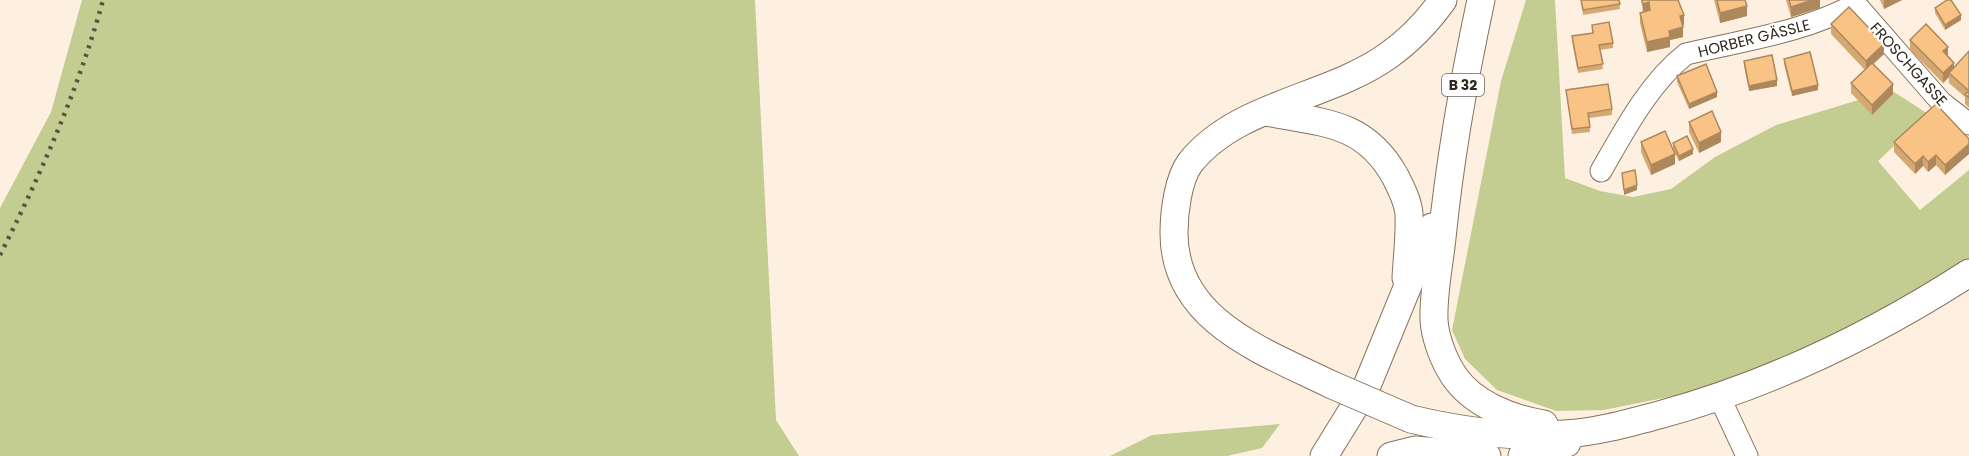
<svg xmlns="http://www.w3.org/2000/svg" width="1969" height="456" viewBox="0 0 1969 456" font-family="Poppins,sans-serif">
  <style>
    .green { fill: #c3cd91 }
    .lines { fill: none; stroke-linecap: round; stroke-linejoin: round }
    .minor-casing { stroke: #87725a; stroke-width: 23 }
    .major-casing { stroke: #87725a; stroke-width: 29 }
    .minor { stroke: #fff; stroke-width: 21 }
    .major { stroke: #fff; stroke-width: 27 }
    .rail { stroke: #5b5145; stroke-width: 4.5; stroke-dasharray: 3 6; stroke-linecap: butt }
    .major-bridge-casing { stroke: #87725a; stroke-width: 29; stroke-linecap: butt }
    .major-bridge { stroke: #fff; stroke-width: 27 }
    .wall { fill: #d5a872 }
    .shaded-wall { fill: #ae885d }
    .building { fill: #f8c385; stroke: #ae885d; stroke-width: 1.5 }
    .labels { text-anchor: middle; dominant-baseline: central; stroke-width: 4.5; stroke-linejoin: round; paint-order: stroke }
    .shield { fill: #fff; stroke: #6d6760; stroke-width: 1.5 }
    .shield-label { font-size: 14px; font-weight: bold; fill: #2f261c }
    .street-label { font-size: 15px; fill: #2f261c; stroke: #fff }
  </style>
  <rect width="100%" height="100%" fill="#fef0e0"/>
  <g class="green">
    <path d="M82 0H755L776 420 799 456H0V208L51 112Z"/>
    <path d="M1526 0H1555L1565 178 1600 191 1633 197 1671 189 1715 157 1776 125 1891 90 1928 114 1878 161 1920 210 1969 170V266L1961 272 1796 353 1713 388 1604 410 1556 411 1497 390 1465 359 1452 330 1501 81Z"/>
    <path d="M1280 424 1262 448 1227 456H1110L1152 435Z"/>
  </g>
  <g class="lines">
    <defs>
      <g id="minor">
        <path d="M1852 0 1941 102 1969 124"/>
        <path d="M1601 171C1624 131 1649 83 1686 54 1744 40 1802 33 1856 4"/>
        <path d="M1719 396 1747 456"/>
      </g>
      <g id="major">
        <path d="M1481 0C1464 79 1450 158 1442 238 1439 266 1433 293 1434 320 1435 338 1444 361 1454 376 1473 404 1511 419 1544 424"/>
        <path d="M1266 112C1322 123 1364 121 1395 176 1401 188 1408 201 1409 214 1410 235 1407 258 1406 278"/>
        <path d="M1330 384C1263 351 1174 321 1174 233 1174 213 1178 179 1190 163 1236 104 1330 98 1389 55 1410 40 1428 21 1443 0"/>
        <path d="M1411 419C1461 431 1515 438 1565 434 1597 432 1629 423 1659 415 1769 385 1873 335 1969 273"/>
        <path d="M1324 456 1366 388 1432 227"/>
        <path d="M1391 456 1415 450 1487 456"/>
        <path d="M1522 456 1567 443"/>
      </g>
    </defs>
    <use href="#minor" class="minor-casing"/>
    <use href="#major" class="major-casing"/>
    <use href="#minor" class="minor"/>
    <use href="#major" class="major"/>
    <path class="rail" d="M0 255C41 174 79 88 103 0"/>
    <defs>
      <path id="major-bridge" d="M1330 384 1411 419"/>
    </defs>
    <use href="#major-bridge" class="major-bridge-casing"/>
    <use href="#major-bridge" class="major-bridge"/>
  </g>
  <g class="wall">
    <path d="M1581 0H1619L1620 9 1583 15Z"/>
    <path d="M1641 0H1678L1684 25 1682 26 1683 37 1670 40V47L1647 52 1640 23V13L1643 12Z"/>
    <path d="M1714 0H1745L1747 16 1720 23Z"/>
    <path d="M1786 0H1820V8L1791 17Z"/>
    <path d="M1880 0H1902L1884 9Z"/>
    <path d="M1935 8 1961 20 1945 30 1935 13Z"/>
    <path d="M1831 24 1884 54 1873 64 1893 94 1872 115 1851 93V83L1865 70 1831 34Z"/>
    <path d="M1592 25 1613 43V48L1600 50 1603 69 1578 73 1572 41V36L1592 33Z"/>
    <path d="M1910 40 1948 56 1954 68 1969 51V108L1965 104V97L1949 83V77L1943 83 1910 50Z"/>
    <path d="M1784 59 1818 90 1792 96 1784 64Z"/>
    <path d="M1744 61 1777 86 1749 91 1744 66Z"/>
    <path d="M1677 76 1717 97 1689 109 1677 82Z"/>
    <path d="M1566 90 1612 109V115L1589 118 1590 132 1572 134Z"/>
    <path d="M1689 122 1721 142 1699 153 1689 132Z"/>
    <path d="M1969 139 1945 175 1936 165 1928 172 1923 166 1915 174 1894 152V142Z"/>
    <path d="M1641 142 1673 148V143L1693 154 1679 161 1675 154V164L1651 175 1641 152Z"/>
  </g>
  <g class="shaded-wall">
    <path d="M1813 0H1820V8L1791 17V7Z"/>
    <path d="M1884 0H1902L1884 9Z"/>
    <path d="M1649 2V12L1643 14V4Z"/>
    <path d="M1747 6V16L1720 23V13Z"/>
    <path d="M1684 15V25L1680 26V16Z"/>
    <path d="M1961 15V20L1945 30V25Z"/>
    <path d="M1683 27V37L1670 40V47L1647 52V42L1669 31Z"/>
    <path d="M1884 44V54L1866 71V61Z"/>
    <path d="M1948 47V56L1943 51Z"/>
    <path d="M1954 63V72L1949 73V77L1943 83V73Z"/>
    <path d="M1777 80V86L1749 91V86Z"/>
    <path d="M1893 84V94L1872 115V105Z"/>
    <path d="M1818 85V90L1792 96V91Z"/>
    <path d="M1717 92V97L1689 109V104Z"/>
    <path d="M1721 132V142L1699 153V143Z"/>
    <path d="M1969 144V154L1945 175V165Z"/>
    <path d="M1693 149V154L1679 161V156Z"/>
    <path d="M1675 154V164L1651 175V165Z"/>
    <path d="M1936 155V165L1928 172V162Z"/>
    <path d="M1923 156V166L1915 174V164Z"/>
    <path d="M1637 185V190L1624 195V190Z"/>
  </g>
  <g class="building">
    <path d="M1581 0H1619L1620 4 1583 10Z"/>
    <path d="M1642 0H1678L1684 15 1680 16 1683 27 1669 31 1670 37 1647 42 1640 13 1650 10 1649 2 1643 4Z"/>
    <path d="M1717 0H1745L1747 6 1720 13Z"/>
    <path d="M1789 0H1813L1791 7Z"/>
    <path d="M1947 0H1951L1961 15 1945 25 1935 8Z"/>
    <path d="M1849 7 1884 44 1866 61 1831 24Z"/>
    <path d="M1609 22 1613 43 1599 45 1603 64 1578 68 1572 36 1593 33 1592 25Z"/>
    <path d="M1926 24 1948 47 1943 51 1954 63 1943 73 1910 40Z"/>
    <path d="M1969 51V98L1965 94 1969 91 1949 73Z"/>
    <path d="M1810 52 1818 85 1792 91 1784 59Z"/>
    <path d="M1772 55 1777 80 1749 86 1744 61Z"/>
    <path d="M1872 63 1893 84 1872 105 1851 83Z"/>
    <path d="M1706 64 1717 92 1689 104 1677 76Z"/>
    <path d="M1608 84 1612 109 1588 113 1590 127 1572 129 1566 90Z"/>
    <path d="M1936 104 1969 139V144L1945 165 1936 155 1928 162 1923 156 1915 164 1894 142Z"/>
    <path d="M1712 111 1721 132 1699 143 1689 122Z"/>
    <path d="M1665 131 1675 154 1651 165 1641 142Z"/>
    <path d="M1687 136 1693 149 1679 156 1673 143Z"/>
    <path d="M1635 170 1637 185 1624 190 1622 173Z"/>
  </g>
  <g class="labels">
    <rect class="shield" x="1442" y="74" width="42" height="22" rx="4.5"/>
    <g class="shield-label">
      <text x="1463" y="85">B 32</text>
    </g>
    <g class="street-label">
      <text transform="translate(1754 38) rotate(-14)">HORBER GÄSSLE</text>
      <text transform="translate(1909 64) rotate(48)">FROSCHGASSE</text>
    </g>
  </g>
</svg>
